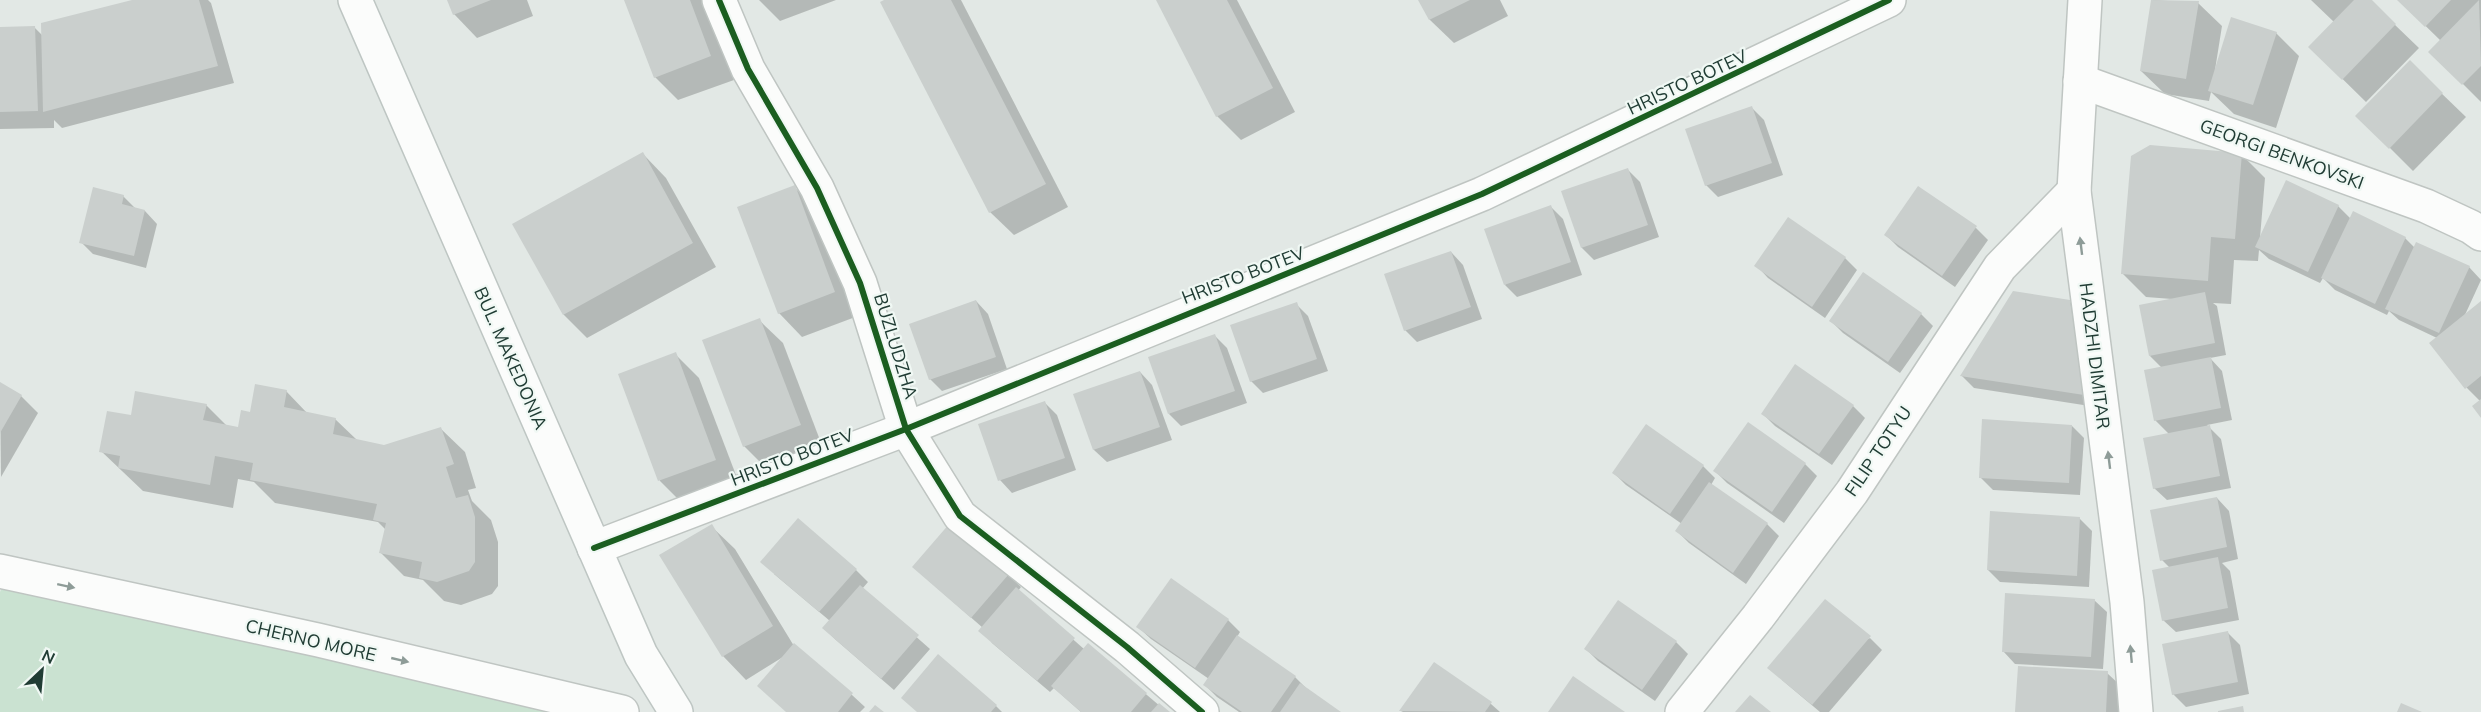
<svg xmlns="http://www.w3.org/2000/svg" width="2481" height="712" viewBox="0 0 2481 712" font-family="Mulish,sans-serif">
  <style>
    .green { fill: #cae2d1 }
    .shadow { fill: #0003 }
    .building { fill: #cacfcd }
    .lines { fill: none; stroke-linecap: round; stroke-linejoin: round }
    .street-casing { stroke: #bfc5c2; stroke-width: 36 }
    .secondary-casing { stroke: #bec6c3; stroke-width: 36 }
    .street { stroke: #fbfcfb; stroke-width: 33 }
    .secondary { stroke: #fbfcfb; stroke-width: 33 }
    .cycleway-casing { stroke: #f0f8f4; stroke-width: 10 }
    .cycleway { stroke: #1b5e20; stroke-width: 6 }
    .oneway { fill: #8e9c98 }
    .labels { text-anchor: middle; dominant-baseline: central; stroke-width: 4.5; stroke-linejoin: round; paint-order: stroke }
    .street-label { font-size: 18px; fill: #203c34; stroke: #f0f8f4 }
  </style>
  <rect width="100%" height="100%" fill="#e2e8e5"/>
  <path class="green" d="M9 574 622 712H0V592Z"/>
  <g class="shadow">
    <path d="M139 0H208L211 3 234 83 62 128 54 120V128L0 129V28L34 27 43 36Z"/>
    <path d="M448 0H527L533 16 477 38 454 14Z"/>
    <path d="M626 0H703L734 80 678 100 655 77Z"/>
    <path d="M759 0H836L780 21Z"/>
    <path d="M887 0H961L1068 207 1014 235 990 212Z"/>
    <path d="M1157 0H1237L1295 112 1241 140 1217 116Z"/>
    <path d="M1420 0H1500L1508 16 1454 43 1430 20Z"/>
    <path d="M2153 0 2198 3 2222 26 2215 70 2276 33 2299 56 2276 128 2234 114 2211 92 2209 101 2165 94 2141 71Z"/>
    <path d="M2311 0H2369L2419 48 2366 102 2310 47 2334 22Z"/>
    <path d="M2399 0H2481V102L2431 52 2441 41Z"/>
    <path d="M2410 63 2466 117 2413 171 2358 116Z"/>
    <path d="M1752 108 1764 120 1783 175 1718 197 1706 185Z"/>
    <path d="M643 154 666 178 716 267 587 338 564 315 514 225Z"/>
    <path d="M2241 154 2265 178 2260 238 2338 206 2351 219 2405 238 2415 248 2469 267 2481 280 2464 317 2481 303V415L2480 401 2467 388 2437 338 2399 320 2389 311 2387 315 2335 290 2323 278 2320 283 2269 259 2259 250 2258 261 2234 260 2231 304 2213 303 2217 306 2226 355 2210 358 2222 371 2232 420 2207 425 2221 439 2231 488 2167 500 2154 488 2170 435 2155 420 2162 368 2150 356 2172 299 2146 297 2123 274Z"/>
    <path d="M1628 170 1640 182 1659 237 1594 260 1582 248 1563 192Z"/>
    <path d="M794 187 818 210 858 316 802 337 779 313Z"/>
    <path d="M123 196 136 209 145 211 157 224 146 268 93 254 81 242Z"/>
    <path d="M1551 207 1563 219 1582 275 1517 297 1505 285Z"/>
    <path d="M1788 219 1845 258 1857 270 1825 318 1768 278 1756 265Z"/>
    <path d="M1976 228 1988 240 1955 287 1898 247 1886 235Z"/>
    <path d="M1451 252 1463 265 1482 319 1417 342 1405 330Z"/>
    <path d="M976 301 988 314 1007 369 942 391 930 379Z"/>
    <path d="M2069 301 2082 314 2096 407 1974 388 1962 376Z"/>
    <path d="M1296 304 1308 316 1328 371 1263 393 1251 381Z"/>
    <path d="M1921 314 1933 326 1900 373 1843 333 1831 321Z"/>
    <path d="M759 320 783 343 823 448 768 470 744 446Z"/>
    <path d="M1215 336 1227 348 1247 403 1181 426 1169 414Z"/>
    <path d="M675 354 699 378 739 483 683 504 660 481 620 375Z"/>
    <path d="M1140 372 1152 385 1172 440 1107 462 1094 450 1075 395Z"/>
    <path d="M0 384 21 396 38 413 1 477Z"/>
    <path d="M286 391 308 414 335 419 357 440 384 446 441 429 465 452 476 488 468 490 472 501 491 520 498 542V586L492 594 461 605 444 601 423 580 404 576 381 553 386 530 378 522 275 503 254 482 238 479 233 508 143 491 101 451 132 417 206 405 227 426 239 428 251 414Z"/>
    <path d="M1045 403 1057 415 1076 470 1012 493 1000 480Z"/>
    <path d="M1853 406 1865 418 1832 465 1775 426 1763 414Z"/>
    <path d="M2072 426 2084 438 2080 495 1993 490 1980 477Z"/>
    <path d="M1805 464 1817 476 1784 523 1727 483 1715 471Z"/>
    <path d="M1703 466 1715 478 1711 485 1767 524 1779 536 1746 584 1689 543 1677 531 1682 524 1626 485 1614 473Z"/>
    <path d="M2217 498 2229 511 2238 559 2222 563 2230 571 2239 620 2176 632 2163 620 2170 568 2162 560Z"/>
    <path d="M2079 518 2092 531 2089 587 2000 582 1988 570Z"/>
    <path d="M711 526 735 549 794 646 852 695 865 707 860 712H787L783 657 746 680 723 656Z"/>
    <path d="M951 526 1008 575 1021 587 1018 591 1084 649 1088 645 1167 712H1081L1054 688 1050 692 992 643 983 628 927 579Z"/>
    <path d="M856 570 868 582 862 589 930 649 894 690 836 640 824 628 830 621 774 574Z"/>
    <path d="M2094 600 2107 612 2103 669 2015 664 2003 651Z"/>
    <path d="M1228 620 1240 632 1237 637 1295 677 1307 689 1339 712H1239L1217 697 1205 685 1209 679 1151 639 1138 627Z"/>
    <path d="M2228 633 2240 645 2249 694 2186 707 2173 694Z"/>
    <path d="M1870 638 1882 650 1829 712H1820L1782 680Z"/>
    <path d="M1676 642 1688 654 1655 701 1598 661 1586 649Z"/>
    <path d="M939 656 996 706 1002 712H918Z"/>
    <path d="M1434 664 1491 704 1500 712H1403L1401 711Z"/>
    <path d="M2107 673 2120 685 2118 712H2017Z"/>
  </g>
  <g class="building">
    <path d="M132 0H199L218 66 43 112 41 23Z"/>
    <path d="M447 0H491L453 15Z"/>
    <path d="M624 0H690L711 56 654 78Z"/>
    <path d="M884 0H951L1046 184 989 213 880 2Z"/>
    <path d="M1156 0H1227L1273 88 1216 117Z"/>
    <path d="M1418 0H1470L1429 20Z"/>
    <path d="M2151 0 2199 1 2186 79 2140 71Z"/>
    <path d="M2354 0H2372L2396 24 2342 80 2308 47Z"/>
    <path d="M2397 0H2451L2425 27Z"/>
    <path d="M2479 0 2481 66 2462 85 2428 52Z"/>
    <path d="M2231 17 2277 32 2253 105 2208 91Z"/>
    <path d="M35 26 38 111 0 112V27Z"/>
    <path d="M2410 60 2443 93 2389 149 2355 116Z"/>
    <path d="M1752 106 1772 163 1705 186 1685 129Z"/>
    <path d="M2150 145 2242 153 2235 239 2211 237 2208 281 2121 274 2131 156Z"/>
    <path d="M643 152 693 243 563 315 512 224Z"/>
    <path d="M1628 168 1648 225 1581 248 1561 191Z"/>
    <path d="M2286 180 2339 205 2308 272 2255 247Z"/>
    <path d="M795 185 835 292 778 314 737 207Z"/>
    <path d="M1918 186 1977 226 1942 276 1884 235Z"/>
    <path d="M93 187 124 195 122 204 145 210 134 256 79 243Z"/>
    <path d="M1551 205 1571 262 1504 285 1484 229Z"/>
    <path d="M2353 211 2406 237 2375 304 2321 278Z"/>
    <path d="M1788 217 1846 257 1812 307 1754 266Z"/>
    <path d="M2416 242 2470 266 2439 333 2385 309Z"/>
    <path d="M1451 251 1471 307 1404 331 1384 274Z"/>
    <path d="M1863 272 1922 313 1888 362 1829 321Z"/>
    <path d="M2013 291 2070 300 2084 395 1960 376Z"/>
    <path d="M2205 292 2215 343 2149 356 2139 305Z"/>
    <path d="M976 300 996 357 929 380 909 324Z"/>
    <path d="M2481 301V376L2465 389 2429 343Z"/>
    <path d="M1297 302 1317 359 1250 382 1230 325Z"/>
    <path d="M760 318 801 425 743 447 702 340Z"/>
    <path d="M1215 334 1235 391 1168 414 1148 357Z"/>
    <path d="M676 352 716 460 658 481 618 374Z"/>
    <path d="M2211 357 2221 408 2154 421 2144 370Z"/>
    <path d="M1795 364 1854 405 1819 454 1761 414Z"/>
    <path d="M1140 371 1160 427 1093 450 1073 394Z"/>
    <path d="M0 382 22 395 0 433Z"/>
    <path d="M255 384 287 390 284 407 336 418 333 434 384 445 441 427 454 464 446 467 456 498 468 495 475 517V562L469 571 437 582 419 578 422 562 379 553 386 523 373 520 377 504 250 480 253 463 215 456 210 485 118 468 120 456 99 452 107 411 131 415 135 391 207 404 203 420 238 427 241 410 250 412Z"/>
    <path d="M2481 399V418L2472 406Z"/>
    <path d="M1045 401 1065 458 998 481 978 424Z"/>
    <path d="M1982 419 2072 425 2069 483 1979 478Z"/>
    <path d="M1748 422 1806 463 1772 512 1713 471Z"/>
    <path d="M1646 424 1704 465 1670 514 1612 473Z"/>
    <path d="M2210 425 2220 476 2153 489 2143 438Z"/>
    <path d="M1709 482 1768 523 1733 573 1675 531Z"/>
    <path d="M2217 497 2227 547 2160 561 2150 510Z"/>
    <path d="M1990 511 2080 517 2077 576 1987 570Z"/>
    <path d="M798 518 857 569 819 612 760 562Z"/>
    <path d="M950 523 1009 574 971 618 912 567Z"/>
    <path d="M712 524 773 626 722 657 659 555Z"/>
    <path d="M2218 557 2228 608 2162 621 2152 570Z"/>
    <path d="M1171 578 1229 619 1195 668 1136 627Z"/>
    <path d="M860 585 919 635 881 679 822 628Z"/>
    <path d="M1016 587 1075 638 1037 681 978 631Z"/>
    <path d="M2005 593 2095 599 2091 657 2002 652Z"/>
    <path d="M1825 599 1871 636 1812 705 1767 668Z"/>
    <path d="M1618 600 1677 641 1642 690 1584 649Z"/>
    <path d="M2228 631 2238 682 2172 695 2162 644Z"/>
    <path d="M1237 635 1296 676 1271 712H1242L1203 685Z"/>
    <path d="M794 643 853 693 838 712H786L757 686Z"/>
    <path d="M1088 643 1147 693 1131 712H1081L1051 686Z"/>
    <path d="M938 654 997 705 991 712H917L901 698Z"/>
    <path d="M1434 662 1492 702 1485 712 1399 711Z"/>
    <path d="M2018 666 2108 671 2106 712H2015Z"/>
    <path d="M1573 676 1625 712H1548Z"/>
    <path d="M1300 683 1341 712H1280Z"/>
    <path d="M1750 695 1771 712H1735Z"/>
    <path d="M1159 703 1170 712H1151Z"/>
    <path d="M2401 703 2422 712H2397Z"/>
    <path d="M875 705 884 712H869Z"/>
    <path d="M2243 706 2244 712H2218V711Z"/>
  </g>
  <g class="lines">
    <defs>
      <g id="street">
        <path d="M719 0 748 69 817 188 860 283 906 429 960 516 1127 647 1202 712"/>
        <path d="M2085 0 2074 191 2127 602 2136 712"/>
        <path d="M2080 81 2426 206 2471 227 2481 234"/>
        <path d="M594 548 906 429 1482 194 1889 0"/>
        <path d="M0 571 318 640 622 712"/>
        <path d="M1682 712 1758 617 1852 492 2000 267 2074 191"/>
      </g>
      <path id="secondary" d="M355 0 641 655 676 712"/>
    </defs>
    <use href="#street" class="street-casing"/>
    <use href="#secondary" class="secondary-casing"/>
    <use href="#street" class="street"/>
    <use href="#secondary" class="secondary"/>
    <defs>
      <g id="cycleway">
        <path d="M719 0 748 69 817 188 860 283 906 429 960 516 1127 647 1202 712"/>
        <path d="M594 548 906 429 1482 194 1889 0"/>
      </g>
    </defs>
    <use href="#cycleway" class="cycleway-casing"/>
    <use href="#cycleway" class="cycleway"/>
  </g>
  <defs><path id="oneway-solid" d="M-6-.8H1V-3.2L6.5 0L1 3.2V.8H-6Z" transform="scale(1.5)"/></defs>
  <g class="oneway">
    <use href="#oneway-solid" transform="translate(2081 246) rotate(-97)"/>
    <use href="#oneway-solid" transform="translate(2109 460) rotate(-97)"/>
    <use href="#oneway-solid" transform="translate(66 586) rotate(12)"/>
    <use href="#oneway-solid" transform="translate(2131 654) rotate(-95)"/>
    <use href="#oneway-solid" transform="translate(400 660) rotate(13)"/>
  </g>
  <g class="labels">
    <g class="street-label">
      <text transform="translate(1687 82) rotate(-25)">HRISTO BOTEV</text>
      <text transform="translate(2282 154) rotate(20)">GEORGI BENKOVSKI</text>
      <text transform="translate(1243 275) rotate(-21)">HRISTO BOTEV</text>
      <text transform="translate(896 346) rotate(73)">BUZLUDZHA</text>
      <text transform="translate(2095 356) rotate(83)">HADZHI DIMITAR</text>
      <text transform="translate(511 358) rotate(66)">BUL. MAKEDONIA</text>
      <text transform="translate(1878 451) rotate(-56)">FILIP TOTYU</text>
      <text transform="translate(792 457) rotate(-21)">HRISTO BOTEV</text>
      <text transform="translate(311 640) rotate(13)">CHERNO MORE</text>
    </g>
  </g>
  <g transform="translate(42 670) rotate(26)" stroke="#f0f8f4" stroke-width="4.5" paint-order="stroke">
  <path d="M0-4.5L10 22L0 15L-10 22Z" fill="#203c34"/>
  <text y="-9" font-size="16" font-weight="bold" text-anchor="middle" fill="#203c34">N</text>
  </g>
</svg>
